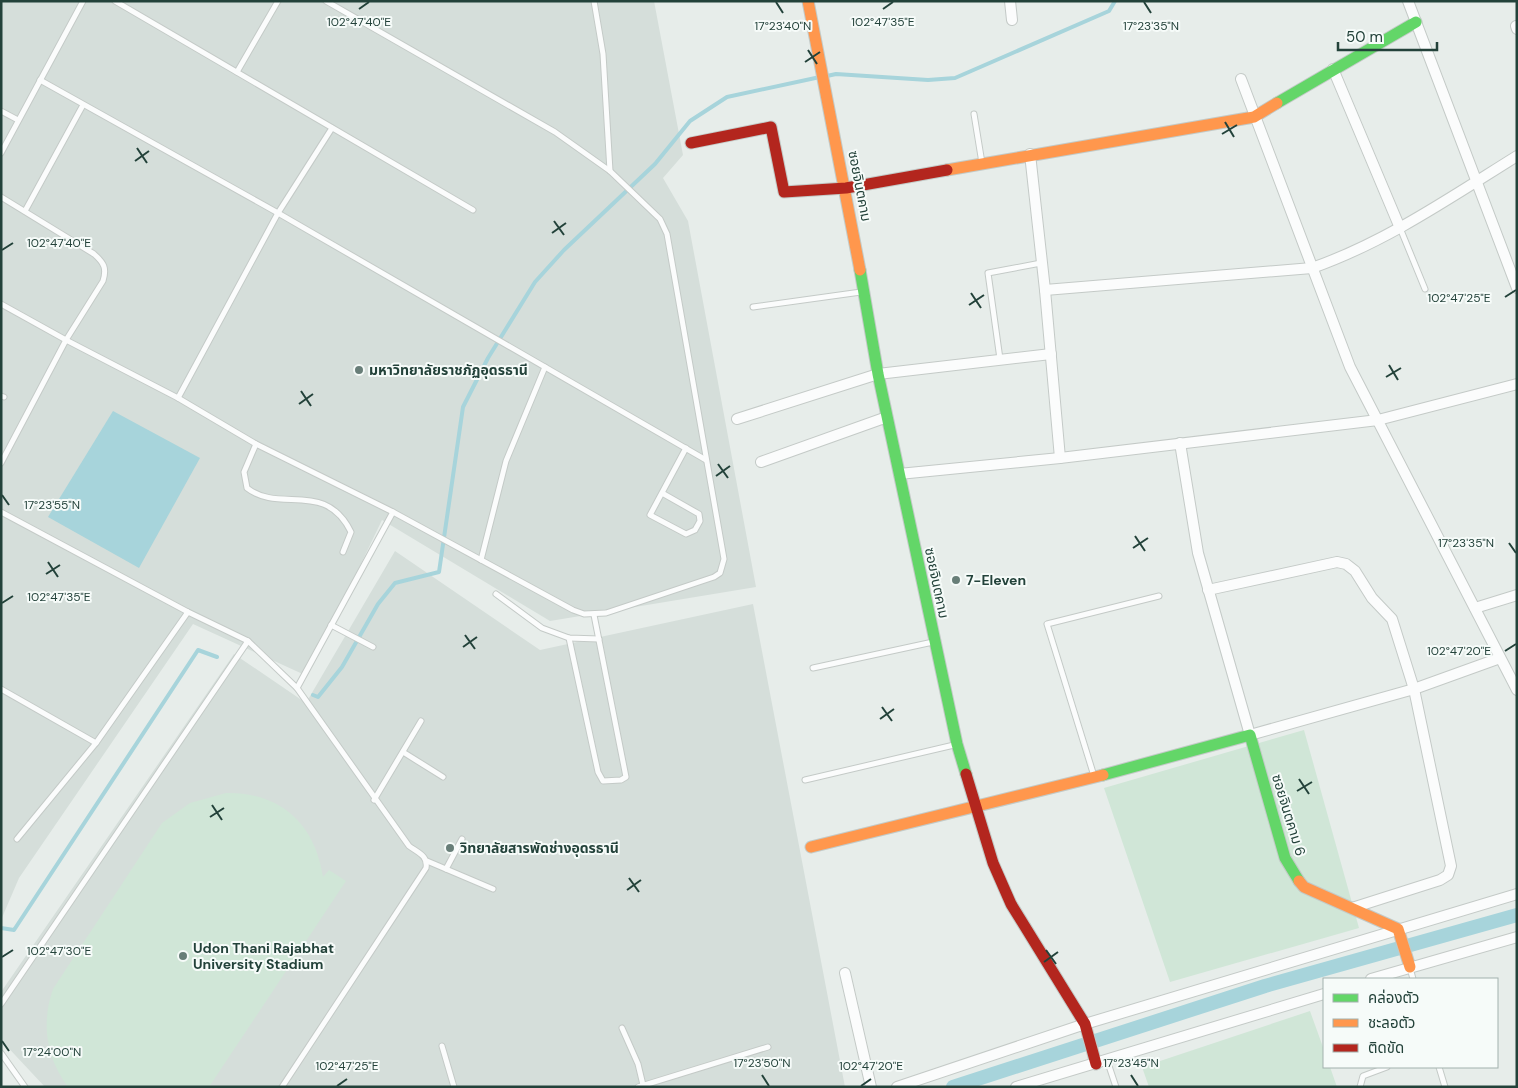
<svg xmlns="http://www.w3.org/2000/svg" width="1518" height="1088" viewBox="0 0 1518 1088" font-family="'DM Sans','Noto Sans Thai',sans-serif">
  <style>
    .built { fill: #d5deda }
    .green { fill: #d0e6d7 }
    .water { fill: #a7d4db }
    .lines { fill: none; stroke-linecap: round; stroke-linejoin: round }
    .stream { stroke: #a7d4db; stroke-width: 4 }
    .canal { stroke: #a7d4db; stroke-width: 14 }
    .lane-casing { stroke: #c4cac7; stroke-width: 7 }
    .street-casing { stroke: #c4cac7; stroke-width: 12 }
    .fast-casing { stroke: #c3cac7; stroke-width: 13 }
    .slow-casing { stroke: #c3cac7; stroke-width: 13 }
    .jam-casing { stroke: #c3cac7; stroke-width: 13 }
    .lane { stroke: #fbfcfc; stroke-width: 5 }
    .street { stroke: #fbfcfc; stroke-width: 10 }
    .fast { stroke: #63d668; stroke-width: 11 }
    .slow { stroke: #ff974d; stroke-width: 11 }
    .jam { stroke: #b3261e; stroke-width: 11 }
    .ticks { fill: none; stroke: #23423a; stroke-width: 2 }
    .poi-dot { fill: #687e78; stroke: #f6fbf9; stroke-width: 2 }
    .labels { text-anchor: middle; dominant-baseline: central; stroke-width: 4; stroke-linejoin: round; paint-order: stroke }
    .street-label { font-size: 14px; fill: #23423a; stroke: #f6fbf9 }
    .poi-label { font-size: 14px; font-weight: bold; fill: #23423a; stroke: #f6fbf9; text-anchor: start }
    .ticks-label { font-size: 12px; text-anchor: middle; fill: #23423a; stroke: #f6fbf9; stroke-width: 4; stroke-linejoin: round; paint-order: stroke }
  </style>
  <rect width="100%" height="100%" fill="#e7edea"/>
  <g class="built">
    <path d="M1 1H654L683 155 663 178 688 221 756 587 550 621 382 520 307 676 193 624 19 878 1 920Z"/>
    <path d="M395 551 540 650 753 604 845 1087H45L1 1040V992L234 654 306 703Z"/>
  </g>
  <g class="green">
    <path d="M1304 730 1359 928 1170 982 1104 788Z"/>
    <path d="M226 793C281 792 315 824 323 877L329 870 346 881 209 1087H68C46 1057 41 1024 53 989L162 823 190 803Z"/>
    <path d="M1310 1011 1324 1050V1067H1330L1337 1087H1149L1142 1067Z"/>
  </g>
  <path class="water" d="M113 411 200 458 139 568 48 517Z"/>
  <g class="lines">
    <g class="stream">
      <path d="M827 76 836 74 928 80 955 78 1109 11 1115 1"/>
      <path d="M313 695 318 697 342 667 378 604 395 583 439 572 463 407 488 358 535 282 564 250 655 164 690 121 727 97 820 77"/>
      <path d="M1 928 14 930 198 650 217 657"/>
    </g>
    <path class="canal" d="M953 1087 1265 986 1517 915"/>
    <defs>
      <g id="lane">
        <path d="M115 1 473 210"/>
        <path d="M594 1 603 54 610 171"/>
        <path d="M237 72 278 1"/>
        <path d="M40 80 278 213 706 460"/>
        <path d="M1 111 18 120"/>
        <path d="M974 114 982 163"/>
        <path d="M1 153 83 1"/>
        <path d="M1 197 94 254C104 263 107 268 103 281L66 340 1 463"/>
        <path d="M25 211 83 105"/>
        <path d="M1400 228 1425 289"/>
        <path d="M1 304 66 340 178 398 256 444 393 512 573 610 584 614 606 613 714 577 720 573 724 559 667 234 660 219 610 171 555 132 326 1"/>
        <path d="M753 307 861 292"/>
        <path d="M1000 359 988 273 1041 263"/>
        <path d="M1 396 4 397"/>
        <path d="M178 398 278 213 332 128"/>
        <path d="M256 444 244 472 247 488C280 514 325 479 351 532L343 552"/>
        <path d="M662 493 699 514 700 521 695 530 686 534 650 515 686 448"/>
        <path d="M1 512 188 612 248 641 297 688 409 846C419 853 428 856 426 868L282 1087"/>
        <path d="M481 560 506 461 545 367"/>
        <path d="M496 594 542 628 569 638 599 639"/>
        <path d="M331 625 373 647"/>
        <path d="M569 638 598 772 603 781 621 780 626 777 594 615"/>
        <path d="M813 668 933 642"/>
        <path d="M297 688 393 512"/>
        <path d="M1 689 96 743"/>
        <path d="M403 752 443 777"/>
        <path d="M1094 776 1047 624 1159 596"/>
        <path d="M805 780 954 745"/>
        <path d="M374 800 421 721"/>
        <path d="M17 839 96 743 188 612"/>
        <path d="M427 861 493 889"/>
        <path d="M446 869 462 839"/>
        <path d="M1410 968 1413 979"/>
        <path d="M1 1004 248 641"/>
        <path d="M622 1028 638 1064 643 1085"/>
        <path d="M442 1046 454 1087"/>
        <path d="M1 1053 25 1087"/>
        <path d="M1107 1060 1116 1087"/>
        <path d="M1439 1067 1445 1087"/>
        <path d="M638 1087 768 1047"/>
        <path d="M1360 1087 1363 1076 1387 1067"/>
      </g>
      <g id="street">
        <path d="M1010 1 1012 20"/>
        <path d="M1408 1 1517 288"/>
        <path d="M1516 26 1517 29"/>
        <path d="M1333 69 1400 228"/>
        <path d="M1241 79 1350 367 1517 690"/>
        <path d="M1030 154 1045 290 1060 458"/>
        <path d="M1045 290 1312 268C1386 242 1451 197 1517 156"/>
        <path d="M737 419 878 374 1051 354"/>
        <path d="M1180 443 1198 553 1250 735 1414 689 1500 658"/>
        <path d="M761 462 887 417"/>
        <path d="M899 474 1060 458 1378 420 1517 384"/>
        <path d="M1208 590 1337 562 1346 564 1355 571 1372 598 1392 619 1414 689 1451 866 1448 875 1440 880 1352 908"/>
        <path d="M1475 608 1517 595"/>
        <path d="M845 973 871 1087"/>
        <path d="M1371 979 1517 937"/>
        <path d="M897 1087 1085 1024 1517 894"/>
        <path d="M1016 1087 1324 994"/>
      </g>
      <g id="fast">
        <path d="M1277 103 1416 22"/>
        <path d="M860 270 878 374 957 744 966 774"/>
        <path d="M1103 775 1250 735 1285 858 1299 881"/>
      </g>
      <g id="slow">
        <path d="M808 1 860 270"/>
        <path d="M947 170 1254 117 1277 103"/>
        <path d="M811 847 1103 775"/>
        <path d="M1299 881 1304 887 1398 929 1410 967"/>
      </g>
      <g id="jam">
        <path d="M691 143 771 127 784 192 846 188 947 170"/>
        <path d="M966 774 993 863 1011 904 1085 1024 1096 1064"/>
      </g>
    </defs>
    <use href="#lane" class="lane-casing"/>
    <use href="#street" class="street-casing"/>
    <use href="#fast" class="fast-casing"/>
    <use href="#slow" class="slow-casing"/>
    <use href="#jam" class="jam-casing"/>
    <use href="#lane" class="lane"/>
    <use href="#street" class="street"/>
    <use href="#fast" class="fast"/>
    <use href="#slow" class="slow"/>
    <use href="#jam" class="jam"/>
  </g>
  <path class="ticks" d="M776 2 783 13M1144 2 1151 13M359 9 369 2M883 9 893 2M808 50 817 64M805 62 820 52M1225 122 1234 137M1222 134 1237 125M137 148 147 163M135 161 149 151M554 221 564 235M552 233 566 223M2 250 13 243M971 293 981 308M1505 297 1516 290M969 305 984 295M1389 365 1398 380M1386 377 1401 368M301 391 311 406M299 404 313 394M718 464 728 478M716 476 730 466M2 495 9 505M1135 536 1145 551M1509 543 1516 553M1133 548 1148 538M48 562 58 577M46 574 60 565M2 603 13 596M465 635 475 649M463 647 477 637M1505 651 1516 644M882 707 892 721M880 719 894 709M1299 779 1309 794M1297 791 1312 782M212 805 222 820M210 817 224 808M629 878 639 892M627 890 641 880M1046 950 1056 964M2 957 13 950M1044 962 1058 952M2 1041 9 1051M762 1075 769 1086M1131 1075 1138 1086M337 1086 347 1079M861 1086 871 1079"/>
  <g class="poi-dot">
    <circle cx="359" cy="370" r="5"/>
    <circle cx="956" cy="580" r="5"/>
    <circle cx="450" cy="848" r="5"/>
    <circle cx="183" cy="956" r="5"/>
  </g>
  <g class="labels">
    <g class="street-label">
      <text transform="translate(860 186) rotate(79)">ซอยจินตคาม</text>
      <text transform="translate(937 583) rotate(78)">ซอยจินตคาม</text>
      <text transform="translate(1289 815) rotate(73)">ซอยจินตคาม 6</text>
    </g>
    <g class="poi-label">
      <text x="369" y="370">มหาวิทยาลัยราชภัฏอุดรธานี</text>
      <text x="966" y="580">7-Eleven</text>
      <text x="460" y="848">วิทยาลัยสารพัดช่างอุดรธานี</text>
      <text x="193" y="948">Udon Thani Rajabhat<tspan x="193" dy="16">University Stadium</tspan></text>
    </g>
  </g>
  <g class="ticks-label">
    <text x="359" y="26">102°47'40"E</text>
    <text x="883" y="26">102°47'35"E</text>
    <text x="783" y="30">17°23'40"N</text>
    <text x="1151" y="30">17°23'35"N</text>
    <text x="59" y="247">102°47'40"E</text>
    <text x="1459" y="302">102°47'25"E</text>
    <text x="52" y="509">17°23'55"N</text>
    <text x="1466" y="547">17°23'35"N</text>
    <text x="59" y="601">102°47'35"E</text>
    <text x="1459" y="655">102°47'20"E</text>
    <text x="59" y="955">102°47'30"E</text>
    <text x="52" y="1056">17°24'00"N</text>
    <text x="762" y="1067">17°23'50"N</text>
    <text x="1131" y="1067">17°23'45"N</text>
    <text x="347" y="1070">102°47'25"E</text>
    <text x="871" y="1070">102°47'20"E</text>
  </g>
  <rect width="1518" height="1088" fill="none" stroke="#23423a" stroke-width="5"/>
  <rect x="1323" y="978" width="175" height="90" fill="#f6fbf9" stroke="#a2b1ad"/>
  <rect x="1333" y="994" width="25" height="8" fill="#63d668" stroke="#a2b1ad"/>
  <text x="1368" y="1003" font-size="15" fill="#23423a">คล่องตัว</text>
  <rect x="1333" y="1019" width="25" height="8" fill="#ff974d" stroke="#a2b1ad"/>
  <text x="1368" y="1028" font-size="15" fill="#23423a">ชะลอตัว</text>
  <rect x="1333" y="1044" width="25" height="8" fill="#b3261e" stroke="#a2b1ad"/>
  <text x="1368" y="1053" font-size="15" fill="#23423a">ติดขัด</text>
  <path d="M1338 42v8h99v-8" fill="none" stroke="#23423a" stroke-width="2.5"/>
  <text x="1346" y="42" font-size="15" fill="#23423a" stroke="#f6fbf9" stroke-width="4" paint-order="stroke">50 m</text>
</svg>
